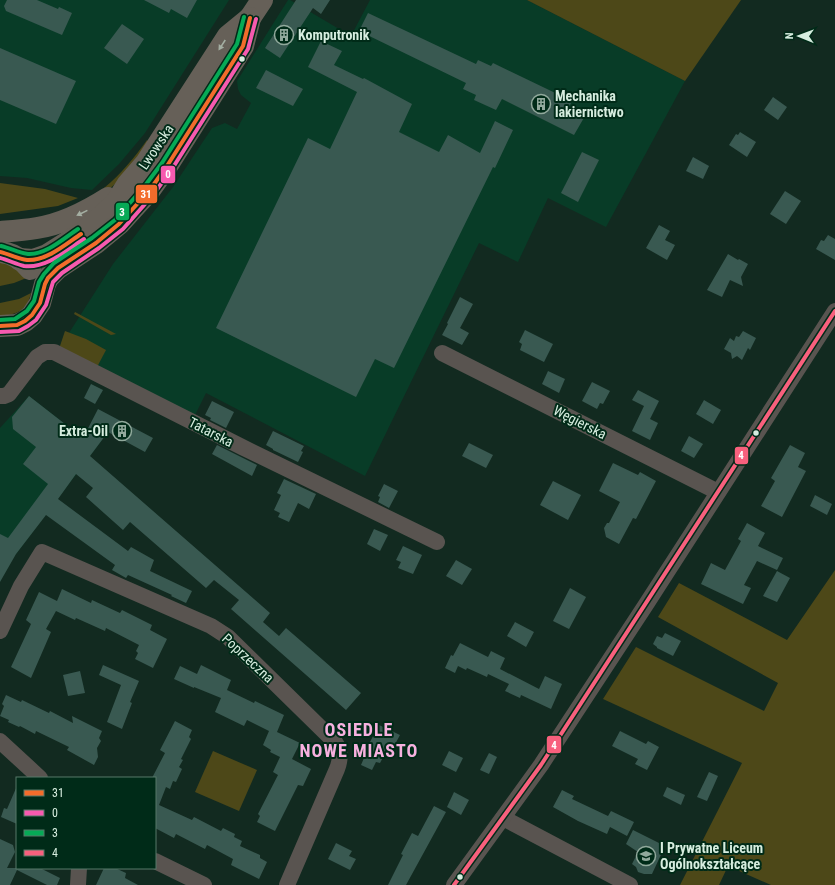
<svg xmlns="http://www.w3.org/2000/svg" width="835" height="885" viewBox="0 0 835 885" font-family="'Roboto Condensed',sans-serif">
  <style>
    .built { fill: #083c27 }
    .green { fill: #4d4818 }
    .building { fill: #395951 }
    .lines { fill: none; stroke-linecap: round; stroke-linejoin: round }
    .minor { stroke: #595450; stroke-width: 16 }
    .highway { stroke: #666058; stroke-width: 22 }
    .bus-1-casing { stroke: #002b18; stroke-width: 7 }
    .bus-2-casing { stroke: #002b18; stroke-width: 7 }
    .bus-3-casing { stroke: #002b18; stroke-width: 7 }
    .bus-4-casing { stroke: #002b18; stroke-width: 7 }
    .bus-1 { stroke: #f36c2b; stroke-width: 4 }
    .bus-2 { stroke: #f75aaf; stroke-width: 4 }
    .bus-3 { stroke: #06aa56; stroke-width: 4 }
    .bus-4 { stroke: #f8607d; stroke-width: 4 }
    .oneway { fill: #a4aea2 }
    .bus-dot { fill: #d6eddf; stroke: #002b18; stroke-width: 1.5 }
    .labels { text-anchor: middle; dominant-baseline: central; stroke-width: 4; stroke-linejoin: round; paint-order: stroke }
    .poi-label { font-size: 14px; font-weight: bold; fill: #d6eddf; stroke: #002b18; text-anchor: start }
    .street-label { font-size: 14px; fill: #d6eddf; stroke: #002b18 }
    .district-label { font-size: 18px; font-weight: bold; letter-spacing: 1px; fill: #f6b1df; stroke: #002b18 }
    .line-badge { stroke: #002b18; stroke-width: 1.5 }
    .badge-label { font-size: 11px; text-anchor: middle; font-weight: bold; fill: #fff }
  </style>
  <rect width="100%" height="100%" fill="#122a20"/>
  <g class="built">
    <path d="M0 0H229L145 133 119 164 92 190 71 188 27 178 0 176Z"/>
    <path d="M288 0H290L351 36 370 0H527L685 81 606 227 548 198 518 262 479 243 365 476 206 393 195 415 60 347 113 264 173 187 212 128 225 123 237 129 251 103 241 95 238 89 237 81Z"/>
    <path d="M29 396 87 441 93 435 102 440 16 554 0 547V428Z"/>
  </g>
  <g class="green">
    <path d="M527 0H741L685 81Z"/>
    <path d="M147 140 148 143 122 178 107 191 104 188C121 174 134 158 147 140Z"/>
    <path d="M0 183 45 189 78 198 58 206 0 214Z"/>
    <path d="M0 259 29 277 14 283 0 286Z"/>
    <path d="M31 293C27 311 16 315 0 316V303L19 299Z"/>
    <path d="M75 312 116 334 111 335 74 314Z"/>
    <path d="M65 331 86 339 106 350 96 369 59 349Z"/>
    <path d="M835 570V885H771L728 866 719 885H680L742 763 603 699 636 647 764 711 778 683 658 617 679 583 787 640Z"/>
    <path d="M213 751 257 770 239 811 195 792Z"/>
  </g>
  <g class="building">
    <path d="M7 0H37L58 9 59 7 72 13 62 35 6 11 4 6Z"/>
    <path d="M144 0H197L187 18 171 9 169 13Z"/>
    <path d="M296 0H330L321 14 313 8 280 58 265 48Z"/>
    <path d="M368 13 476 64 478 60 491 66 493 63 572 101 569 107 585 116 574 135 502 99 496 110 474 100 476 95 463 89 466 83 359 31Z"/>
    <path d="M122 24 144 39 127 64 104 48Z"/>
    <path d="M321 41 342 51 334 65 363 79 364 78 412 104 399 132 439 152 448 135 480 153 495 121 513 130 495 168 493 167 399 358 394 368 375 359 356 397 216 328 308 138 330 149 357 92 308 67Z"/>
    <path d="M0 48 76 81 56 124 0 100Z"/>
    <path d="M266 70 303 89 293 106 256 88Z"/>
    <path d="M773 97 787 107 778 120 764 110Z"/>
    <path d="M740 132 756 142 747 157 729 145 736 134 738 135Z"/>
    <path d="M582 152 599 160 578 202 561 193Z"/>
    <path d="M693 157 709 166 703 179 686 171Z"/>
    <path d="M785 191 801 201 786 224 770 214Z"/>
    <path d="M659 225 670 231 665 240 675 245 667 260 646 248Z"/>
    <path d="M828 235 835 239V260L816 249 821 240 824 241Z"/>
    <path d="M728 254 738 260 739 259 748 264 741 277 743 286 730 280 722 297 707 290Z"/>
    <path d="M460 297 473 304 460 328 469 333 462 345 442 335 448 324 447 323Z"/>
    <path d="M525 330 553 344 544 362 520 350 522 344 519 342Z"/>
    <path d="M743 331 756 338 750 350 748 348 742 360 737 356 732 359 731 353 724 349 730 338 734 341 736 336 739 337Z"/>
    <path d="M548 371 565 379 559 393 542 384Z"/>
    <path d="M592 382 610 391 603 404 600 403 597 409 582 401Z"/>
    <path d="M91 384 103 390 95 404 84 398Z"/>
    <path d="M638 390 659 401 650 419 658 423 650 440 632 431 644 406 632 400Z"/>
    <path d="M29 396 83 438 98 409 153 438 145 452 108 432 90 456 270 613 263 622 279 636 286 628 361 693 346 710 231 609 239 600 214 580 206 588 130 522 123 530 86 497 93 488 76 474 58 499 128 551 131 547 154 560 150 571 192 591 186 603 171 596 172 595 128 575 126 578 112 570 115 565 46 515 16 554 0 582V534L8 538 48 484 23 464 36 447 13 429 12 417Z"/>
    <path d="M704 400 721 410 713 424 696 414Z"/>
    <path d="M212 401 234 412 226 428 210 420 211 418 205 415Z"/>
    <path d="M273 431 304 446 301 451 303 452 298 462 273 450V449L266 445Z"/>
    <path d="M689 436 703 444 694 458 681 451Z"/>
    <path d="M469 443 493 455 486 468 462 456Z"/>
    <path d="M217 445 257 465 252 476 212 454Z"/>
    <path d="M790 445 805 453 798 467 806 471 782 517 761 506 775 481 771 478Z"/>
    <path d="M613 463 638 475 640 472 656 481 636 519 633 518 619 544 606 537 604 528 607 523H609L620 502 599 491Z"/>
    <path d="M284 479 316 494 309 509 298 503 289 522 278 517 280 513 274 510 281 495 277 493Z"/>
    <path d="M553 481 581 495 568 520 540 505Z"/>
    <path d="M384 484 398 491 389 508 378 502 380 497 378 496Z"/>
    <path d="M815 495 832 504 827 515 810 506Z"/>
    <path d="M747 523 765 533 758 546 783 558 777 570 757 561 744 585 751 588 743 604 701 584 711 563 725 570 741 541 738 539Z"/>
    <path d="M374 529 388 535 380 551 367 544Z"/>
    <path d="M403 546 422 555 413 574 398 568 401 562 396 560Z"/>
    <path d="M456 560 472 569 462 585 446 576Z"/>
    <path d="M777 571 790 578 777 602 763 596Z"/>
    <path d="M570 588 586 597 569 629 553 621Z"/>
    <path d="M62 589 91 603 92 600 120 613 122 610 152 625 150 630 167 639 153 668 135 659 138 653 136 651 139 645 106 628 105 631 76 618 75 620 56 611 46 629 51 632 31 678 11 667 31 624 26 620 39 592 57 601Z"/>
    <path d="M515 622 534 632 526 647 507 636Z"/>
    <path d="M665 633 681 641 673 656 657 648V647L653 644 657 636 662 638Z"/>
    <path d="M460 643 488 657 491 651 505 658 500 669 539 689 545 676 562 684 551 709 521 695 520 698 505 691 509 684 488 674 487 677 467 668 466 670 458 666 455 673 445 668 451 655 453 656Z"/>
    <path d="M103 665 139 681 130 702 132 703 122 729 107 722 121 685 99 675Z"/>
    <path d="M201 665 231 680 227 690 254 703 255 701 284 715 277 732 300 743 292 759 311 769 303 786 298 785 275 831 257 822 260 816 258 814 278 775 273 772 280 757 270 752 271 750 263 745 269 731 247 720 244 726 215 712 221 698 194 687V688L174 679 180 666 197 674Z"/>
    <path d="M80 671 85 693 68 696 63 675Z"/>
    <path d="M6 695 21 702 22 700 49 713 50 711 73 723 72 716 102 731 99 738 101 741 97 748 98 757 94 765 67 750 69 747 36 731 35 734 20 726 19 727 8 722 9 720 0 716 4 706 2 704Z"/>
    <path d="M175 721 192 730 189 737 191 739 181 759 183 760 179 767 182 769 176 782 173 781 170 789 166 787 159 805 192 820 194 817 221 831 223 828 235 834 234 837 242 841 240 846 260 855V858L267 862 259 879 231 865 233 859 207 845 205 849 176 834 174 838 155 828V778H152L165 753 160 750Z"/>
    <path d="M379 725 400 735 393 748 389 746 380 763 376 762 372 770 361 765 364 758 362 757Z"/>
    <path d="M620 731 646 744 648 741 659 747 647 770 635 764 638 759 612 746Z"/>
    <path d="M449 751 463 758 456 772 442 765Z"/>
    <path d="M489 753 497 757 489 774 480 770Z"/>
    <path d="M709 772 718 776 707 801 697 797Z"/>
    <path d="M17 786V824L1 817 4 808 7 809Z"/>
    <path d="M667 787 685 795 681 805 663 796Z"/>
    <path d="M562 790 574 796 572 799 608 816 611 811 634 822 627 836 610 827 607 834 578 821 553 807Z"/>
    <path d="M454 792 469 800 461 815 447 807Z"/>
    <path d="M434 806 446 812 406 885H388L403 855 401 854 412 833 418 836Z"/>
    <path d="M633 830 665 846 652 874H644L638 872 636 867 632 864 638 852 626 844Z"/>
    <path d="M0 839 13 845 15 852 7 868H40L60 878 57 885H47L17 870 10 885H0Z"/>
    <path d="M336 843 352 851 349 856 356 859 350 870 328 859Z"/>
    <path d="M104 868H115L126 873 125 878 138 885H96Z"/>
  </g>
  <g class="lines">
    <g class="minor">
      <path d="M442 353 718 492"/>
      <path d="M0 396H4L9 394 37 357 45 352H54L242 447 437 542"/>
      <path d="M0 631 21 586 42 552 211 626 228 637 335 742C341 751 341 759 337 769L287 885"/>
      <path d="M0 741 40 778"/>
      <path d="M503 818 630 885"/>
      <path d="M155 861 204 885"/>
      <path d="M78 885 79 868"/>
      <path d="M454 885 541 765 647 603 835 311"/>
    </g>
    <g class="highway">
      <path d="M0 232C12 231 25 230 37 228 63 224 86 212 108 198"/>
      <path d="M0 252C13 253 22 259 30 269"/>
      <path d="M19 259 33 260 47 255 85 231 115 204 127 185 146 163 228 36 250 18 262 0"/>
      <path d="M0 326 17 325 25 321 32 315 40 303 45 284 48 278 58 268 96 243 119 224 149 191 167 166 243 46 250 18"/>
    </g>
    <defs>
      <g id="bus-1">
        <path d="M0 252C9 254 18 259 27 260 47 261 66 244 81 234"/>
        <path d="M0 326 17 325 25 321 32 315 40 303 45 284 48 278 58 268 96 243 119 224 149 191 167 166 243 46 250 18"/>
      </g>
      <g id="bus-2">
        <path d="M0 258C8 260 16 264 24 266 46 269 67 250 84 239"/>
        <path d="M0 332 19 331 28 326 36 320 46 305 53 282 62 273 99 248 123 229 153 195 172 169 248 49 256 19"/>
      </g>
      <g id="bus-3">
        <path d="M1 246C10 248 19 253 28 254 46 255 64 238 78 229"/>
        <path d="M0 320 15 319 27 311 34 301 39 282 44 274 54 263 92 238 115 220 144 187 162 163 237 44 244 17"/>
      </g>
      <path id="bus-4" d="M454 885 541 765 835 311"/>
    </defs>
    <use href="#bus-1" class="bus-1-casing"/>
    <use href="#bus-2" class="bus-2-casing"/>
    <use href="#bus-3" class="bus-3-casing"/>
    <use href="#bus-4" class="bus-4-casing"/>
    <use href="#bus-1" class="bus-1"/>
    <use href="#bus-2" class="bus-2"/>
    <use href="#bus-3" class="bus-3"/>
    <use href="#bus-4" class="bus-4"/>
  </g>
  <defs><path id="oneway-solid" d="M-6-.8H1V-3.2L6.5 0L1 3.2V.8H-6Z"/></defs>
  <g class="oneway">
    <use href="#oneway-solid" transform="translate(222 45) rotate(123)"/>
    <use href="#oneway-solid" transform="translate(82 213) rotate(154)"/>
  </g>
  <defs>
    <symbol id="building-ring" viewBox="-11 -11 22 22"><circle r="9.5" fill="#002b18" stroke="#91a99c" stroke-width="1.5"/><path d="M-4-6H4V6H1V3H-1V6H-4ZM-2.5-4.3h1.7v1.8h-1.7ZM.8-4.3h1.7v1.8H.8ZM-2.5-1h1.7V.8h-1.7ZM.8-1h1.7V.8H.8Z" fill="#91a99c"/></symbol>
    <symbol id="school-ring" viewBox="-11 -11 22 22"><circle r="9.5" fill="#002b18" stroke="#91a99c" stroke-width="1.5"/><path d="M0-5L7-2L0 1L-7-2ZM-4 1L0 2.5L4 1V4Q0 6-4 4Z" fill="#91a99c"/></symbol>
  </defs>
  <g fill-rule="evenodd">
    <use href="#building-ring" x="273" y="24" width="22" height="22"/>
    <use href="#building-ring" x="530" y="93" width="22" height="22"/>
    <use href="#building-ring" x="111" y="420" width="22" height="22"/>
    <use href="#school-ring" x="635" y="845" width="22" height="22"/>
  </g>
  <g class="bus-dot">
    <circle cx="242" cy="59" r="3.5"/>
    <circle cx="756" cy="433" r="3.5"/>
    <circle cx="460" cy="877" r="3.5"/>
  </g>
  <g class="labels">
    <g class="poi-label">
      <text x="298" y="35">Komputronik</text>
      <text x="555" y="96">Mechanika<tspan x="555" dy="16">lakiernictwo</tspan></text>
      <text x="108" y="431" text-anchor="end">Extra-Oil</text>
      <text x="660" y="848">I Prywatne Liceum<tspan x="660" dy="16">Ogólnokształcące</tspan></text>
    </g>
    <g class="street-label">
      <text transform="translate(156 147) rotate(-56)">Lwowska</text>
      <text transform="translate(580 422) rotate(27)">Węgierska</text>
      <text transform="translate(211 432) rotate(27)">Tatarska</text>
      <text transform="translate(248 658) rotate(43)">Poprzeczna</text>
    </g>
    <g class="district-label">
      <text x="359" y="729">OSIEDLE<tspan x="359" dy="21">NOWE MIASTO</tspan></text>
    </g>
  </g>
  <g class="line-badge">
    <rect x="160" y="165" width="16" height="19" rx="4" fill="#f75aaf"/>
    <rect x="135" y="184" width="23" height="20" rx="4" fill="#f36c2b"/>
    <rect x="115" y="202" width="15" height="19" rx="4" fill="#06aa56"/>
    <rect x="734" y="446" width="15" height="19" rx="4" fill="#f8607d"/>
    <rect x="546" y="735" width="16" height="19" rx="4" fill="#f8607d"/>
  </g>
  <g class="badge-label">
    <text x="168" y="178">0</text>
    <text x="146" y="198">31</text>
    <text x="122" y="216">3</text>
    <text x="741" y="459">4</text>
    <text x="554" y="749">4</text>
  </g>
  <rect x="16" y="777" width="140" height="92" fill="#002b18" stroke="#567968"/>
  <rect x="24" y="790" width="20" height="6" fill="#f36c2b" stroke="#567968"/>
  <text x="52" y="797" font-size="12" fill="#d6eddf">31</text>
  <rect x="24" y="810" width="20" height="6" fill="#f75aaf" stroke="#567968"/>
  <text x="52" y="817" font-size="12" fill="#d6eddf">0</text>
  <rect x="24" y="830" width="20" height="6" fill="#06aa56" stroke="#567968"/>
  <text x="52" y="837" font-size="12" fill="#d6eddf">3</text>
  <rect x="24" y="850" width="20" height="6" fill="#f8607d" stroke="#567968"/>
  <text x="52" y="857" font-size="12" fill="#d6eddf">4</text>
  <g transform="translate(799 36) rotate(271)" stroke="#002b18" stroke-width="3" paint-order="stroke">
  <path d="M0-3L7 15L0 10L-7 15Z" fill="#d6eddf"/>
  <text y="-6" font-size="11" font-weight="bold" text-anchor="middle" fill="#d6eddf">N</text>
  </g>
</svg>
